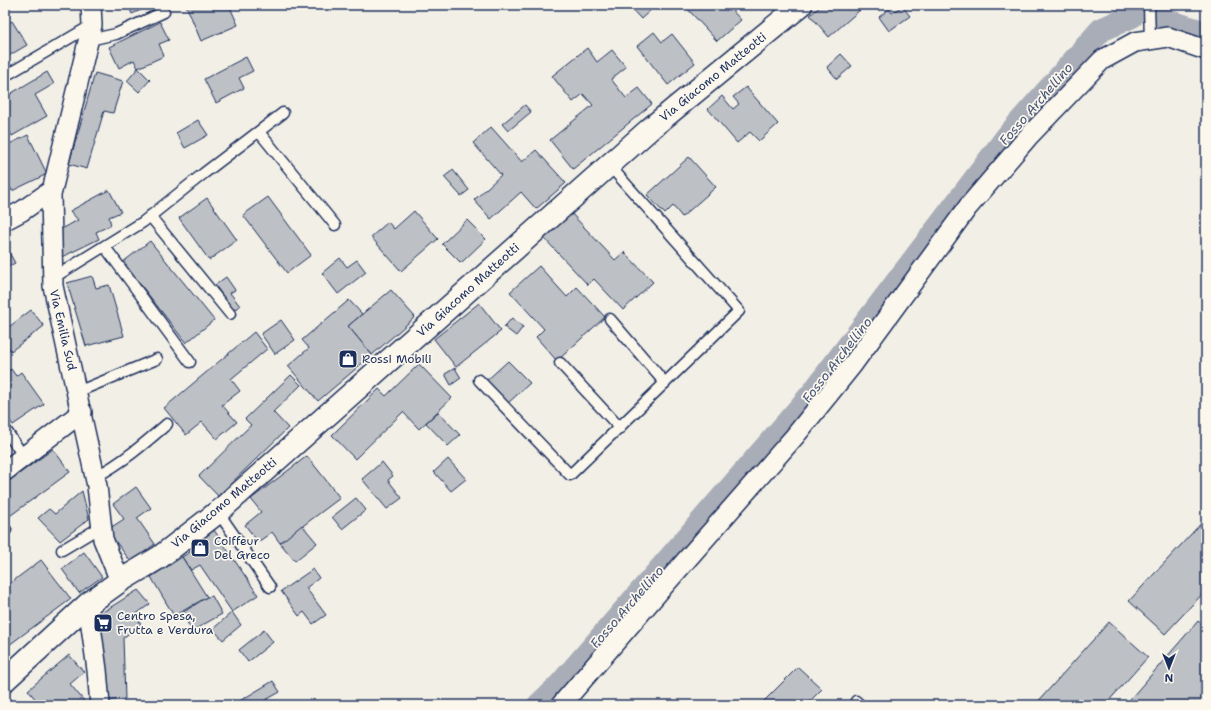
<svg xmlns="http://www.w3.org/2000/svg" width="1211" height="710" viewBox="0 0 1211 710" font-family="'Shantell Sans',sans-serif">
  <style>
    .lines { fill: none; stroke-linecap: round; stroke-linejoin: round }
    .canal { stroke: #a9adb7; stroke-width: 24 }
    .building { fill: #bdc0c4; stroke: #1b2f5e }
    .service-casing { stroke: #1b2f5e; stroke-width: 13 }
    .minor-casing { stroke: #1b2f5e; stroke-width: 22 }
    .tertiary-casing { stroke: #1b2f5e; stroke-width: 25 }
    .service { stroke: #fbf7ec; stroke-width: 10 }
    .minor { stroke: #fbf7ec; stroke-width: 19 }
    .tertiary { stroke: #fbf7ec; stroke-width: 22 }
    .labels { text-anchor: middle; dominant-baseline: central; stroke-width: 3.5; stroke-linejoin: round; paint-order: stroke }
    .street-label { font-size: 12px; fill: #1b2f5e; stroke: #fbf7ec }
    .poi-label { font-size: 12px; fill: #1b2f5e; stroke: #fbf7ec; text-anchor: start }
    .water-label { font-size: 13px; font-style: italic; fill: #465579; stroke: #fbf7ec }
  </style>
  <rect width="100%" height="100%" fill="#f2efe6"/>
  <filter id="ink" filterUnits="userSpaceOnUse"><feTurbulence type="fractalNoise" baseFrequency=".025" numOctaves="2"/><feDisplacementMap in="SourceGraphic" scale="8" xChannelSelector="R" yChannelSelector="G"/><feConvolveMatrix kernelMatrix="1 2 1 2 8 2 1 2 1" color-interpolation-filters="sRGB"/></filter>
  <g filter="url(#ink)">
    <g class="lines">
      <g class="canal">
        <path d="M1160 19 1206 33"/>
        <path d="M539 705 559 686 812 394 1007 137 1101 30 1132 16"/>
      </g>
    </g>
    <g class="building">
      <path d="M128 5H152L132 14Z"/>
      <path d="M186 5H229L238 25 201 41Z"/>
      <path d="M628 5H656L641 19Z"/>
      <path d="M684 5H727L741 20 717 41Z"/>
      <path d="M822 5H857L861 9 829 37 810 15Z"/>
      <path d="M902 6 910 16 889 31 879 17 889 9 892 13Z"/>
      <path d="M12 21 27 45 5 58V25Z"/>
      <path d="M160 22 169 40 159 44 164 56 138 68 134 60 119 68 109 47Z"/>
      <path d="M654 32 662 42 672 34 695 63 668 85 637 46Z"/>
      <path d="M587 48 597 62 612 50 626 67 611 79 626 98 639 88 652 104 573 169 550 140 593 105 583 94 573 102 552 76Z"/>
      <path d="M841 54 852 66 837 79 827 67Z"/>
      <path d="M246 57 253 71 239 78 244 88 216 103 204 79Z"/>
      <path d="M138 68 150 80 139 92 127 81Z"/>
      <path d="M47 72 54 84 35 95 47 116 12 136 5 123V97Z"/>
      <path d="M95 73 123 81 113 113 104 111 87 169 69 164Z"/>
      <path d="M746 87 778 124 759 141 750 132 737 143 708 109 722 96 733 109 739 104 733 97Z"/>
      <path d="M525 105 531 112 508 131 502 124Z"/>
      <path d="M198 120 208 135 185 148 176 133Z"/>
      <path d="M491 127 522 162 536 150 566 183 536 209 521 192 491 219 474 200 501 175 473 143Z"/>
      <path d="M28 135 47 174 12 191 5 177V146Z"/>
      <path d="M689 157 716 187 682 217 673 206 665 214 647 195Z"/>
      <path d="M453 170 469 190 461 196 444 177Z"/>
      <path d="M109 190 121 212 109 217 111 225 96 232 99 239 60 258V230L78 220 70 211Z"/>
      <path d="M268 197 311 255 287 273 243 215Z"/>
      <path d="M207 198 237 240 209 260 179 218Z"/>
      <path d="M414 211 438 239 401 271 371 237 388 222 394 229Z"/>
      <path d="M570 212 615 260 624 252 653 282 623 310 594 279 588 285 543 237Z"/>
      <path d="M467 220 486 239 461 263 442 244Z"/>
      <path d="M150 241 214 320 186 343 123 262Z"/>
      <path d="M6 247 15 263 5 268V248Z"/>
      <path d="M340 258 347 267 357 260 366 272 338 294 322 273Z"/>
      <path d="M539 266 567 297 577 287 605 317 557 361 536 337 544 329 510 292Z"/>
      <path d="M92 276 96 288 109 285 124 336 86 346 67 283Z"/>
      <path d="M226 277 235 290 230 293 240 306 233 310 215 285Z"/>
      <path d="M391 290 415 317 372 355 348 326Z"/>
      <path d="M349 300 362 314 348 326 372 355 318 401 288 366 309 348 302 340Z"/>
      <path d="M479 303 501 331 456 367 434 339Z"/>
      <path d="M31 310 44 326 11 351 5 343V330Z"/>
      <path d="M512 318 523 327 516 336 504 327Z"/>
      <path d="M281 320 295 340 275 354 261 334Z"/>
      <path d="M254 332 267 349 231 379 240 391 222 405 237 422 217 439 202 422 186 435 164 408Z"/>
      <path d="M508 361 530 383 507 404 486 381Z"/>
      <path d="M419 364 452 398 419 429 403 412 355 459 332 435 379 389 386 396Z"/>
      <path d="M455 368 461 378 451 385 445 374Z"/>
      <path d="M11 369 16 376 21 372 44 404 13 425 5 414V373Z"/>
      <path d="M291 375 301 385 273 412 288 428 218 496 199 476 251 425 245 419Z"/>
      <path d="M438 412 460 435 448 446 426 423Z"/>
      <path d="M53 449 70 472 7 518 5 515V484Z"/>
      <path d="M307 456 340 498 280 543 272 532 258 542 245 525 261 512 251 499Z"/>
      <path d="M448 459 466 479 451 491 434 472Z"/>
      <path d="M382 462 393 476 388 480 402 498 387 509 362 479Z"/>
      <path d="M136 487 151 508 137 518 155 544 131 562 107 530 124 519 113 504Z"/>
      <path d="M82 491 89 519 60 541 38 518 49 509 55 514Z"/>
      <path d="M356 498 366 510 342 529 332 517Z"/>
      <path d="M1206 518V590L1165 634 1129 601Z"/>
      <path d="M302 525 317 543 295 561 280 543Z"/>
      <path d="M214 530 258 595 232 612 200 565 191 570 182 557 190 552 187 548Z"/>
      <path d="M84 552 102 577 79 593 62 569Z"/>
      <path d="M182 557 207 597 174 616 151 577Z"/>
      <path d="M41 560 71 599 5 648V587Z"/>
      <path d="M313 569 319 578 306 588 326 615 313 624 304 612 299 616 281 591Z"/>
      <path d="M138 590 150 604 135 615 141 624 123 638 125 699 105 701 98 615Z"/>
      <path d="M212 596 222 614 192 631 182 613 207 597Z"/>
      <path d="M232 612 241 625 223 640 213 629Z"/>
      <path d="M1198 621 1206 628V705H1125Z"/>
      <path d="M1109 622 1148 657 1105 705H1035Z"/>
      <path d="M264 630 273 642 248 662 239 650Z"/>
      <path d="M69 655 84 672 70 684 84 701V705H40L28 690Z"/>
      <path d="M798 667 822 689 806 705H760Z"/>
      <path d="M273 681 280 692 257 705H240L238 702Z"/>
      <path d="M154 699 155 705H126Z"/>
    </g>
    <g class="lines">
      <defs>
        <g id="service">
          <path d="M1149 5 1150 40"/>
          <path d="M89 40 116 34 164 12"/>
          <path d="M5 76 92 25"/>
          <path d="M259 132 335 225"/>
          <path d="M150 216 230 314"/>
          <path d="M105 247 190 362"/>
          <path d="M53 278 143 222 203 174 283 113"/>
          <path d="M610 319 665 383"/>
          <path d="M560 363 620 428"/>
          <path d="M479 380 570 475 739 311 609 165"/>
          <path d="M77 392 157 359"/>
          <path d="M5 429 24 457"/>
          <path d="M95 477C122 463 144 444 167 424"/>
          <path d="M218 512 270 587"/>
          <path d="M5 529 6 530"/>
          <path d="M62 550 102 526"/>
          <path d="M856 701 860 705"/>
        </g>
        <g id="minor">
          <path d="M91 5 92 25 51 195 53 286 97 486 103 539 120 581"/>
          <path d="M5 220 22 211 52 190"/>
          <path d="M5 471 82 412"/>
          <path d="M88 604 97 670 100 705"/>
          <path d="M561 705 661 589 795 436 853 364 968 207 1028 137 1102 60 1135 42 1168 37 1206 50"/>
        </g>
        <path id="tertiary" d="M5 680 88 604 120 581 160 557 218 512 651 128 801 5"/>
      </defs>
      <use href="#service" class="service-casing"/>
      <use href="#minor" class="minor-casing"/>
      <use href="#tertiary" class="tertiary-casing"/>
      <use href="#service" class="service"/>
      <use href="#minor" class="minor"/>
      <use href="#tertiary" class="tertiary"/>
    </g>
  </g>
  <defs>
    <symbol id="shop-square" viewBox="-11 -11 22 22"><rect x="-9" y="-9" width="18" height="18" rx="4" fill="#1b2f5e" stroke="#fbf7ec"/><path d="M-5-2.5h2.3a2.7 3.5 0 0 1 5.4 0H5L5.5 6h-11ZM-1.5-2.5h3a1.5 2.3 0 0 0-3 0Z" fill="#fff"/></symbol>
    <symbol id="supermarket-square" viewBox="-11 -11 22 22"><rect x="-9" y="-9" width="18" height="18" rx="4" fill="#1b2f5e" stroke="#fbf7ec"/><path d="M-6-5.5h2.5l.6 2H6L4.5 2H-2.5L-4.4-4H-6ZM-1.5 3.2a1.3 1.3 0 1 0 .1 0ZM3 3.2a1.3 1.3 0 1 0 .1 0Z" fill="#fff"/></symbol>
  </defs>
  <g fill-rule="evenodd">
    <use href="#shop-square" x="337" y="348" width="22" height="22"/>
    <use href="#shop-square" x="189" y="537" width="22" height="22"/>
    <use href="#supermarket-square" x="92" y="612" width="22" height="22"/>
  </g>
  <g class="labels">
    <g class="street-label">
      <text transform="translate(713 77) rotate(-39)">Via Giacomo Matteotti</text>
      <text transform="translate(468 290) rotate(-42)">Via Giacomo Matteotti</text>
      <text transform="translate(63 330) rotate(77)">Via Emilia Sud</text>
      <text transform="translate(224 503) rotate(-40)">Via Giacomo Matteotti</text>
    </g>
    <g class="poi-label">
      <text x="362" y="359">Rossi Mobili</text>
      <text x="214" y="541">Coiffeur<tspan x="214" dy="14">Del Greco</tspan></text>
      <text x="117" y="616">Centro Spesa,<tspan x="117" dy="14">Frutta e Verdura</tspan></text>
    </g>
    <g class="water-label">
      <text transform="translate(1036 104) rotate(-49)">Fosso Archellino</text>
      <text transform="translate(837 360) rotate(-52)">Fosso Archellino</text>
      <text transform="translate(627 607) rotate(-49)">Fosso Archellino</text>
    </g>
  </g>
  <rect width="1211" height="710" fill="none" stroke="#fbf7ec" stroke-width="20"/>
  <rect x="10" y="10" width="1191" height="690" fill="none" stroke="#1b2f5e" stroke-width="1.5" filter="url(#ink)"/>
  <g transform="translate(1169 668) rotate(180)" stroke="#fbf7ec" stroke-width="3" paint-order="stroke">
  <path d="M0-3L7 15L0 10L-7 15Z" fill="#1b2f5e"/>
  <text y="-6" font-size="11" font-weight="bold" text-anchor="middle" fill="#1b2f5e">N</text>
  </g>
</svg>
